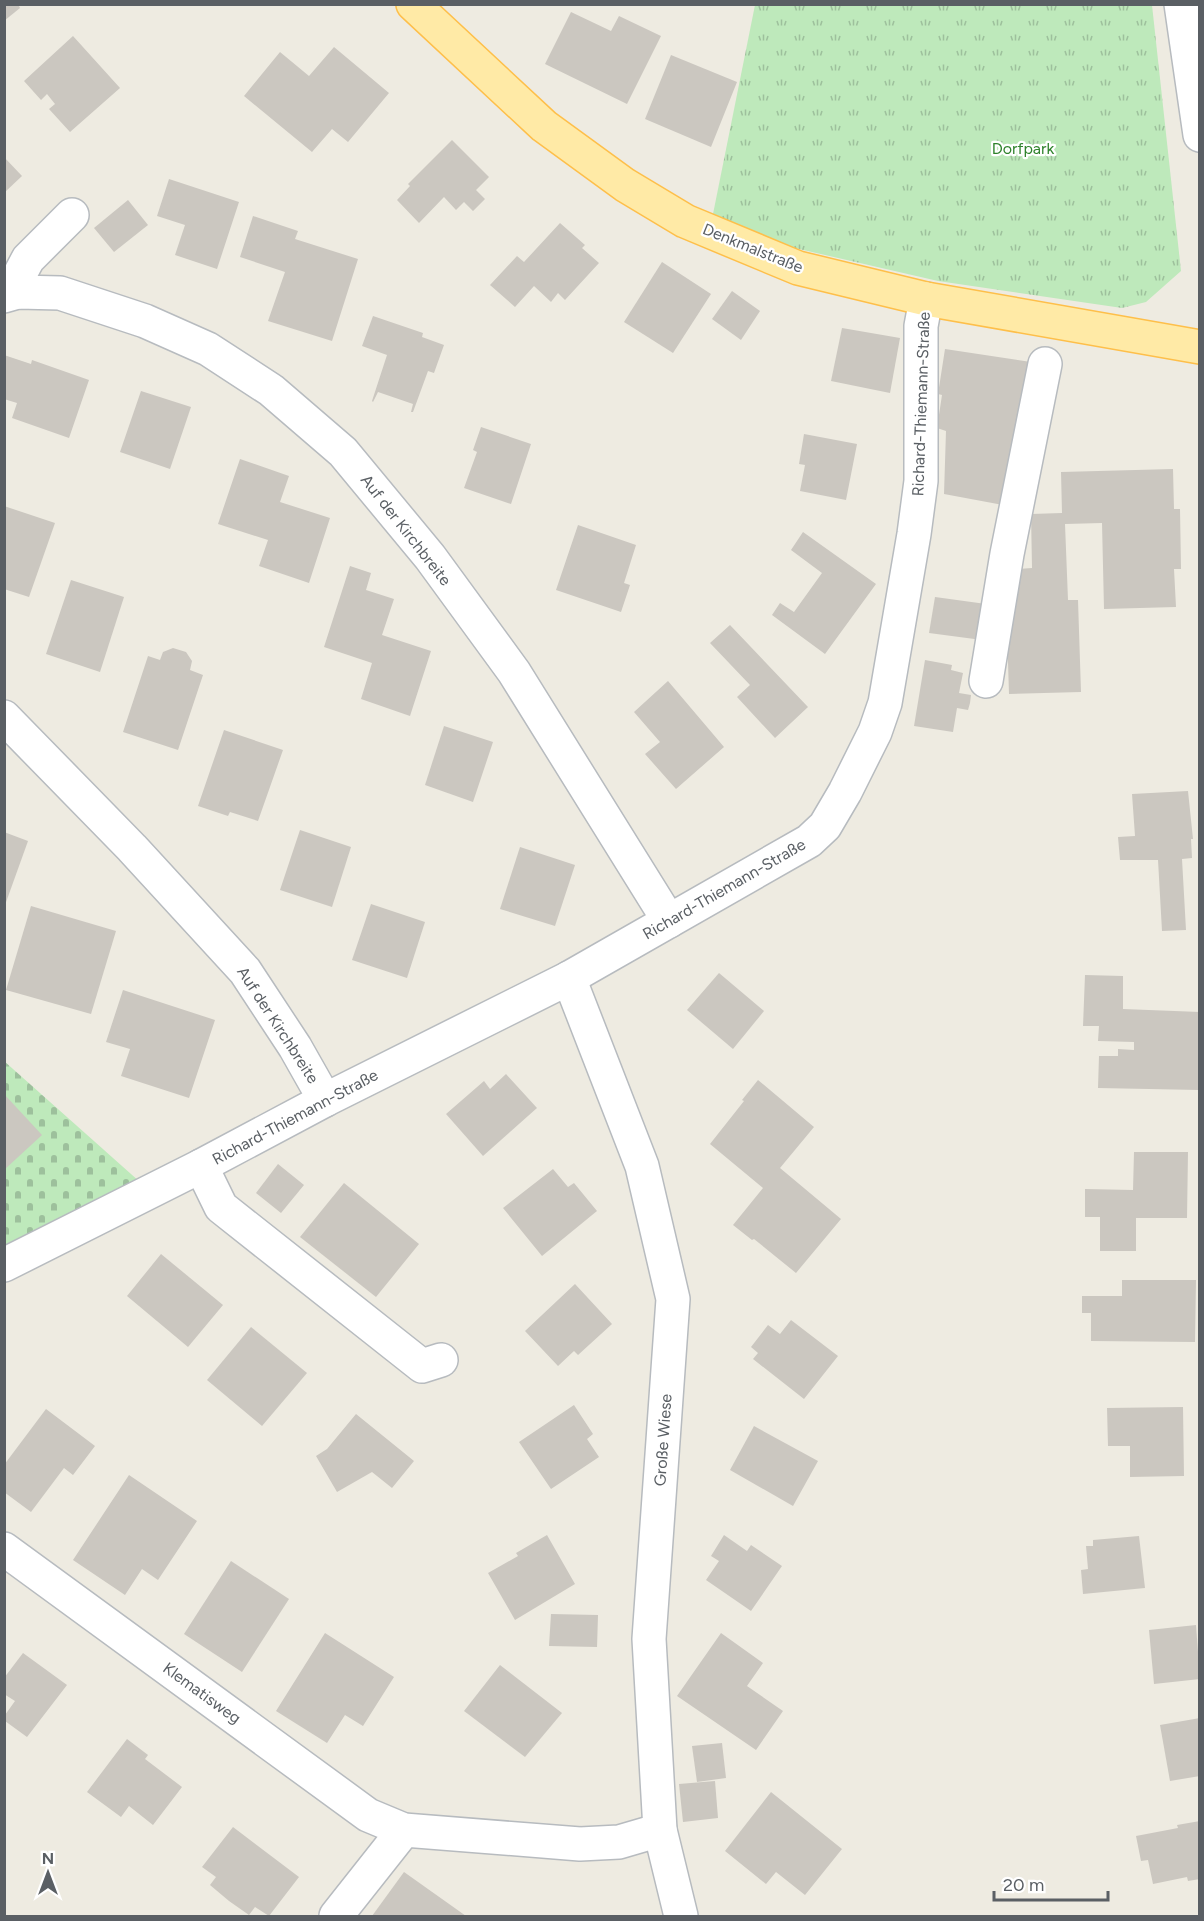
<svg xmlns="http://www.w3.org/2000/svg" width="1204" height="1921" viewBox="0 0 1204 1921" font-family="Figtree,sans-serif">
  <style>
    .grass { fill: url(#grass-tufts) }
    .cemetery { fill: url(#cemetery-stones) }
    .building { fill: #cbc7c0 }
    .lines { fill: none; stroke-linecap: round; stroke-linejoin: round }
    .minor-casing { stroke: #b7bbbf; stroke-width: 36 }
    .major-casing { stroke: #febf4a; stroke-width: 36 }
    .minor { stroke: #fff; stroke-width: 33 }
    .major { stroke: #ffeaa6; stroke-width: 33 }
    .labels { text-anchor: middle; dominant-baseline: central; stroke-width: 4.5; stroke-linejoin: round; paint-order: stroke }
    .park-label { font-size: 16px; fill: #2e822b; stroke: #fff }
    .street-label { font-size: 16px; fill: #5a5f64; stroke: #fff }
  </style>
  <defs>
    <pattern id="grass-tufts" width="24" height="20" patternUnits="userSpaceOnUse" patternTransform="scale(1.5)"><rect width="24" height="20" fill="#bee9bb"/><path d="M3 7l-1-3M5 7V3M7 7l1-3M15 17l-1-3M17 17v-4M19 17l1-3" fill="none" stroke="#9dc09c"/></pattern>
    <pattern id="cemetery-stones" width="16" height="16" patternUnits="userSpaceOnUse" patternTransform="scale(1.5)"><rect width="16" height="16" fill="#bee9bb"/><path d="M2 7V4a2 2 0 0 1 4 0v3zM10 15v-3a2 2 0 0 1 4 0v3z" fill="#9dc09c"/></pattern>
  </defs>
  <rect width="100%" height="100%" fill="#eeebe1"/>
  <path class="grass" d="M755 5H1152L1181 271 1146 302 1122 308 938 281 760 240 713 214Z"/>
  <path class="cemetery" d="M4 1061 140 1182 5 1245H4Z"/>
  <g class="building">
    <path d="M4 4H18L20 8 4 21Z"/>
    <path d="M571 12 611 31 619 16 661 36 627 104 545 64Z"/>
    <path d="M73 36 120 88 70 132 49 109 55 104 47 94 41 100 24 81Z"/>
    <path d="M334 47 389 93 348 142 332 129 312 152 244 96 280 52 309 76Z"/>
    <path d="M671 55 737 82 711 147 645 119Z"/>
    <path d="M452 140 489 177 476 190 485 199 473 211 464 202 456 210 444 197 419 223 397 200 410 186 408 184Z"/>
    <path d="M4 157 22 176 4 193Z"/>
    <path d="M169 179 239 202 217 269 175 255 185 225 157 216Z"/>
    <path d="M128 200 148 225 114 252 94 228Z"/>
    <path d="M253 216 298 231 295 239 358 259 332 341 268 321 285 272 240 257Z"/>
    <path d="M560 223 585 245 582 248 599 263 565 300 558 293 551 302 534 286 515 307 490 285 517 256 524 262Z"/>
    <path d="M662 262 711 294 673 353 624 322Z"/>
    <path d="M732 291 760 311 741 340 712 319Z"/>
    <path d="M373 316 423 333 422 337 444 345 434 373 428 371 413 412H411L413 404 378 392 373 402 372 401 387 355 362 346Z"/>
    <path d="M842 328 900 338 890 393 831 381Z"/>
    <path d="M945 349 1031 362 1026 408H1019L1003 505 944 494 946 431 937 428 942 395 938 394Z"/>
    <path d="M4 355 31 364 32 360 89 380 69 438 12 418 17 403 4 399Z"/>
    <path d="M141 391 191 407 170 469 120 452Z"/>
    <path d="M481 427 531 444 511 504 464 488 477 452 473 450Z"/>
    <path d="M804 434 857 444 846 500 800 491 805 465 799 464Z"/>
    <path d="M240 459 289 476 280 502 330 518 309 583 259 566 268 540 218 524Z"/>
    <path d="M1173 469 1174 509H1180L1181 569H1174L1176 607 1104 609 1102 523 1065 524 1068 600H1078L1081 692 1009 694 1006 598H1018V569L1032 568 1031 514 1062 513 1061 472Z"/>
    <path d="M4 506 55 523 29 597 4 589Z"/>
    <path d="M578 525 636 545 624 583 630 585 621 612 556 590Z"/>
    <path d="M803 532 876 584 825 654 772 615 780 603 794 612 822 573 791 550Z"/>
    <path d="M350 566 371 573 366 590 394 599 382 635 431 651 410 716 361 699 372 663 324 647Z"/>
    <path d="M71 580 124 597 100 672 46 654Z"/>
    <path d="M935 597 986 604 982 640 929 633Z"/>
    <path d="M730 625 808 707 775 738 737 697 750 685 710 643Z"/>
    <path d="M173 648 186 652 192 661 190 670 203 675 178 750 123 732 148 656 160 660 163 652Z"/>
    <path d="M925 660 952 665 951 670 963 673 959 693 971 695 970 703 968 710 957 708 953 732 914 726Z"/>
    <path d="M668 681 724 747 676 789 645 754 660 742 634 712Z"/>
    <path d="M444 726 493 742 473 802 425 785Z"/>
    <path d="M224 730 283 750 258 821 230 812 228 816 198 806Z"/>
    <path d="M1188 791 1193 839H1191L1192 858 1182 859 1186 930 1162 931 1158 860H1120L1118 837 1135 836 1132 794Z"/>
    <path d="M300 830 351 847 332 907 280 890Z"/>
    <path d="M4 832 28 841 5 905H4Z"/>
    <path d="M520 847 575 865 555 926 500 909Z"/>
    <path d="M371 904 425 922 407 978 352 960Z"/>
    <path d="M31 906 116 931 91 1014 6 990Z"/>
    <path d="M719 973 764 1011 733 1049 687 1010Z"/>
    <path d="M1085 975 1123 976V1009L1200 1012 1199 1090 1098 1088 1099 1056H1118V1049L1134 1050V1042L1098 1041 1099 1026H1083Z"/>
    <path d="M123 990 215 1020 189 1098 121 1076 130 1049 106 1042Z"/>
    <path d="M506 1074 537 1108 483 1156 446 1114 484 1081 490 1089Z"/>
    <path d="M758 1080 814 1127 780 1168 841 1219 796 1273 754 1239 752 1240 733 1225 763 1188 710 1144 744 1101 742 1100Z"/>
    <path d="M4 1094 42 1135 4 1170Z"/>
    <path d="M1134 1152H1188L1187 1218H1136V1251H1100V1217H1085V1189L1133 1190Z"/>
    <path d="M278 1164 304 1185 281 1213 256 1193Z"/>
    <path d="M553 1169 568 1187 574 1183 597 1211 542 1256 503 1208Z"/>
    <path d="M344 1183 419 1244 376 1297 300 1237Z"/>
    <path d="M161 1254 223 1305 188 1347 127 1296Z"/>
    <path d="M1122 1280H1196L1195 1342 1091 1341V1313H1082V1296H1122Z"/>
    <path d="M575 1284 612 1324 578 1355 574 1351 558 1366 525 1331Z"/>
    <path d="M791 1320 838 1356 804 1399 753 1359 758 1353 751 1347 768 1325 780 1334Z"/>
    <path d="M251 1327 307 1373 262 1426 207 1380Z"/>
    <path d="M574 1405 593 1434 587 1439 599 1457 551 1489 519 1442Z"/>
    <path d="M1183 1407 1184 1476 1130 1477V1446H1108L1107 1408Z"/>
    <path d="M46 1409 95 1446 73 1475 64 1468 31 1512 4 1492V1465Z"/>
    <path d="M356 1414 414 1461 392 1488 372 1472 337 1492 316 1456 327 1449Z"/>
    <path d="M754 1426 818 1461 793 1506 730 1470Z"/>
    <path d="M129 1475 197 1521 158 1580 142 1569 125 1595 73 1560Z"/>
    <path d="M547 1535 575 1584 515 1620 488 1573 518 1556 516 1553Z"/>
    <path d="M724 1535 747 1551 751 1545 782 1566 751 1611 706 1580 719 1561 711 1556Z"/>
    <path d="M1139 1536 1145 1588 1083 1594 1081 1570 1088 1569 1086 1546H1093V1540Z"/>
    <path d="M231 1561 289 1599 242 1672 184 1634Z"/>
    <path d="M551 1614 598 1615 597 1647 549 1646Z"/>
    <path d="M1196 1625 1200 1679 1154 1684 1149 1630Z"/>
    <path d="M325 1633 394 1677 363 1726 345 1715 327 1743 276 1711Z"/>
    <path d="M721 1633 763 1663 747 1686 783 1711 756 1750 677 1696Z"/>
    <path d="M23 1653 67 1685 27 1737 5 1721V1715L15 1701 4 1694V1678Z"/>
    <path d="M500 1665 562 1713 525 1757 464 1711Z"/>
    <path d="M1200 1718V1776L1170 1781 1160 1725Z"/>
    <path d="M127 1739 148 1755 145 1759 182 1787 153 1825 129 1806 121 1817 87 1792Z"/>
    <path d="M722 1743 726 1778 697 1782 692 1746Z"/>
    <path d="M715 1781 718 1818 683 1822 679 1784Z"/>
    <path d="M771 1792 842 1849 805 1895 776 1872 766 1884 725 1851Z"/>
    <path d="M1200 1821V1879L1188 1881 1187 1877 1153 1884 1148 1860 1141 1861 1136 1836 1178 1828 1177 1825Z"/>
    <path d="M233 1827 299 1877 269 1916 255 1907 249 1915 229 1901 210 1885 216 1877 202 1867Z"/>
    <path d="M404 1872 466 1916H372Z"/>
  </g>
  <g class="lines">
    <defs>
      <g id="minor">
        <path d="M1181 4 1200 135"/>
        <path d="M18 292 20 274 28 259 72 215"/>
        <path d="M4 296 18 292 60 293 145 321 208 349 271 390 343 452 430 557 514 672 669 921"/>
        <path d="M986 681 1007 554 1045 364"/>
        <path d="M4 717 132 848 245 971 295 1047 325 1100"/>
        <path d="M569 978 642 1166 673 1299 649 1639 660 1830 681 1916"/>
        <path d="M201 1166 221 1207 422 1366 441 1360"/>
        <path d="M4 1265 201 1166 325 1100 569 978 809 841 825 826 845 792 875 732 885 703 914 534 921 481V326L926 299"/>
        <path d="M4 1549 368 1815 404 1830 580 1844 619 1842 660 1830"/>
        <path d="M336 1916 404 1830"/>
      </g>
      <path id="major" d="M413 4 544 126 625 185 685 221 798 268 926 299 1200 347"/>
    </defs>
    <use href="#minor" class="minor-casing"/>
    <use href="#major" class="major-casing"/>
    <use href="#minor" class="minor"/>
    <use href="#major" class="major"/>
  </g>
  <g class="labels">
    <g class="park-label">
      <text x="1023" y="148">Dorfpark</text>
    </g>
    <g class="street-label">
      <text transform="translate(753 248) rotate(22)">Denkmalstraße</text>
      <text transform="translate(921 404) rotate(-88)">Richard-Thiemann-Straße</text>
      <text transform="translate(406 530) rotate(52)">Auf der Kirchbreite</text>
      <text transform="translate(724 889) rotate(-30)">Richard-Thiemann-Straße</text>
      <text transform="translate(278 1025) rotate(57)">Auf der Kirchbreite</text>
      <text transform="translate(295 1117) rotate(-28)">Richard-Thiemann-Straße</text>
      <text transform="translate(663 1440) rotate(-86)">Große Wiese</text>
      <text transform="translate(202 1693) rotate(36)">Klematisweg</text>
    </g>
  </g>
  <rect width="1204" height="1921" fill="none" stroke="#5a5f64" stroke-width="12"/>
  <g transform="translate(48 1873)" stroke="#ffffff" stroke-width="4.5" paint-order="stroke">
  <path d="M0-4.5L10 22L0 15L-10 22Z" fill="#5a5f64"/>
  <text y="-9" font-size="16" font-weight="bold" text-anchor="middle" fill="#5a5f64">N</text>
  </g>
  <path d="M994 1891v9h114v-9" fill="none" stroke="#5a5f64" stroke-width="3"/>
  <text x="1003" y="1891" font-size="18" fill="#5a5f64" stroke="#ffffff" stroke-width="4.5" paint-order="stroke">20 m</text>
</svg>
